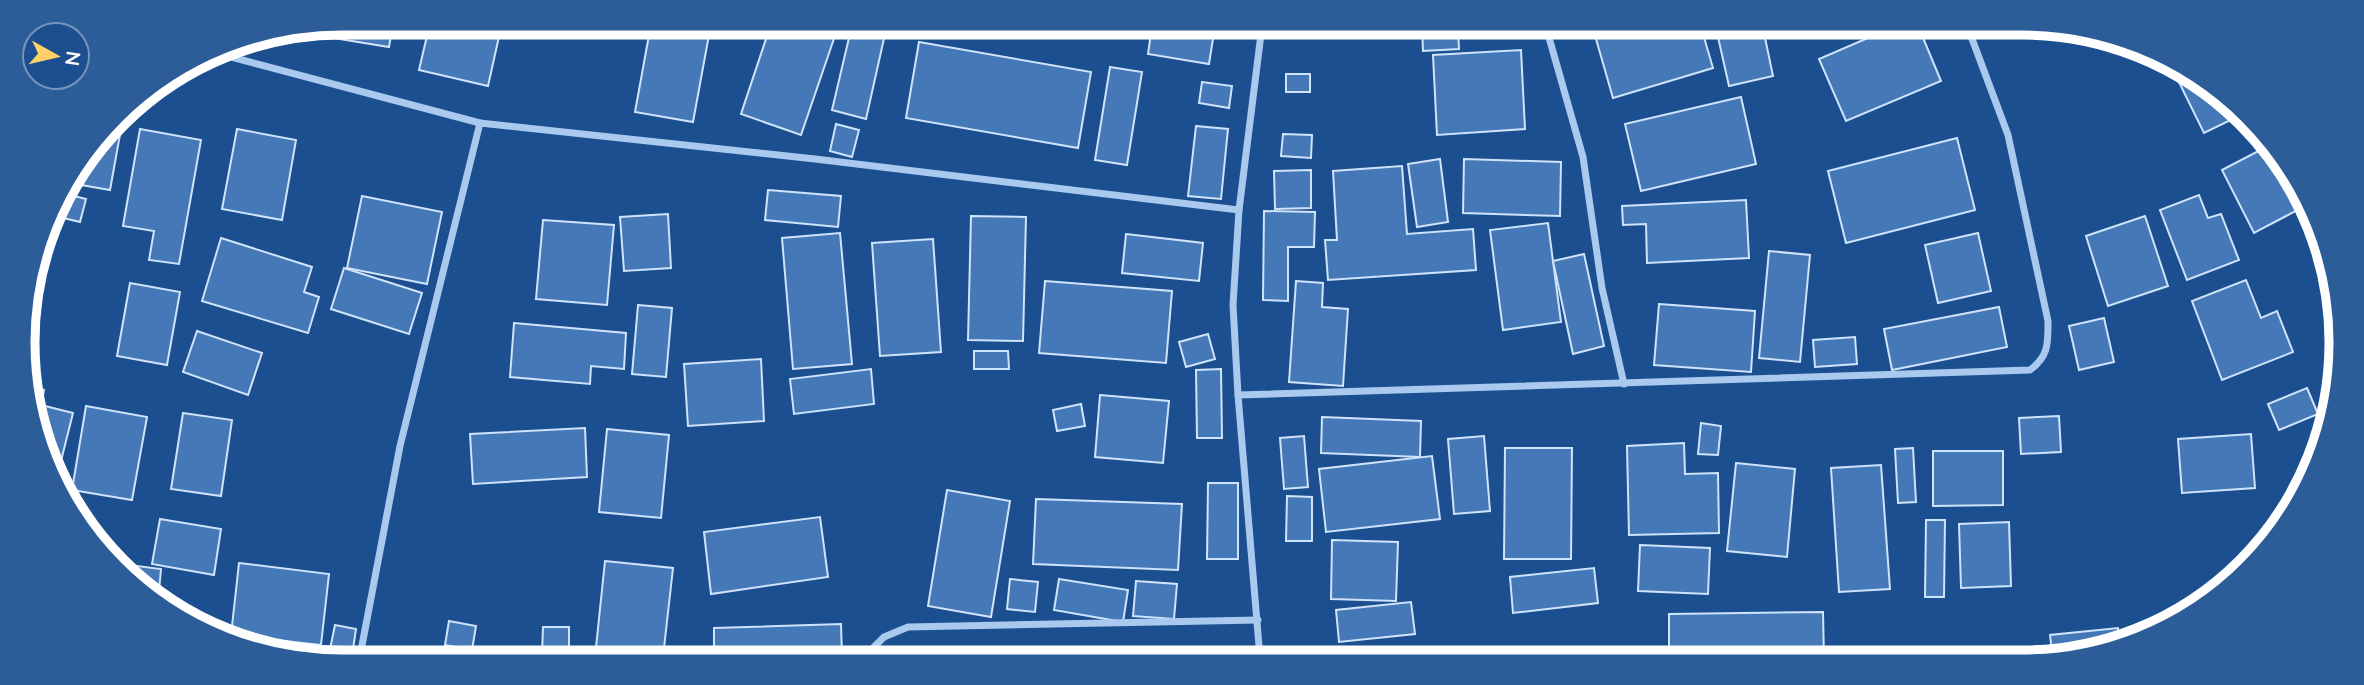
<svg xmlns="http://www.w3.org/2000/svg" width="2364" height="685" viewBox="0 0 2364 685" font-family="Lato,sans-serif">
  <style>
    .building { fill: #4478b7; stroke: #cfe3fa; stroke-width: 2 }
    .lines { fill: none; stroke-linecap: round; stroke-linejoin: round }
    .minor { stroke: #a9c9ee; stroke-width: 7 }
    .rim { fill: none; stroke: #fff; stroke-width: 9 }
  </style>
  <rect width="100%" height="100%" fill="#1b4f8f"/>
  <g class="building">
    <path d="M342 23H393L389 47 327 37 329 25Z"/>
    <path d="M430 23H502L488 86 419 70Z"/>
    <path d="M651 24H711L693 122 635 112Z"/>
    <path d="M771 24H839L801 135 741 114Z"/>
    <path d="M852 25H887L866 119 832 110Z"/>
    <path d="M1152 26H1215L1209 64 1148 54Z"/>
    <path d="M1422 27H1458L1459 49 1423 51Z"/>
    <path d="M1611 27H1701L1713 68 1613 98 1594 32Z"/>
    <path d="M1716 28H1763L1773 76 1729 86Z"/>
    <path d="M1891 28H1919L1941 81 1846 121 1819 59Z"/>
    <path d="M919 42 1091 72 1078 148 906 118Z"/>
    <path d="M1521 50 1525 129 1437 135 1433 55Z"/>
    <path d="M1110 67 1142 72 1127 165 1095 160Z"/>
    <path d="M2178 68 2199 76 2239 116 2204 133 2173 70Z"/>
    <rect x="1286" y="74" width="24" height="18"/>
    <path d="M1202 82 1232 86 1229 108 1199 103Z"/>
    <path d="M1741 97 1756 164 1641 191 1625 124Z"/>
    <path d="M120 118H123L110 190 70 183Z"/>
    <path d="M836 124 859 130 852 157 830 151Z"/>
    <path d="M1196 126 1228 129 1221 199 1188 196Z"/>
    <path d="M140 129 201 140 179 264 149 260 154 231 123 226Z"/>
    <path d="M237 129 296 140 282 220 222 209Z"/>
    <path d="M1283 134 1312 135 1311 158 1281 156Z"/>
    <path d="M1957 138 1975 210 1846 243 1828 171Z"/>
    <path d="M2268 146 2287 165 2305 206 2254 233 2222 170Z"/>
    <path d="M1440 159 1448 222 1417 227 1408 164Z"/>
    <path d="M1464 159 1561 162 1560 216 1463 213Z"/>
    <path d="M1402 166 1407 234 1473 229 1476 270 1328 280 1325 240H1337L1333 171Z"/>
    <path d="M1311 170V208L1275 209 1274 171Z"/>
    <path d="M768 190 841 196 838 227 765 220Z"/>
    <path d="M62 193 86 199 80 222 55 216Z"/>
    <path d="M2199 195 2208 218 2221 214 2239 260 2187 280 2160 210Z"/>
    <path d="M362 196 442 212 427 284 347 268Z"/>
    <path d="M1746 200 1749 258 1647 263 1646 224 1623 225 1622 206Z"/>
    <path d="M1264 211 1315 212 1314 247H1288V301L1263 300Z"/>
    <path d="M668 214 671 268 624 271 620 217Z"/>
    <path d="M971 216 1026 217 1023 341 968 340Z"/>
    <path d="M2145 216 2168 286 2108 306 2086 236Z"/>
    <path d="M543 220 614 225 607 305 536 299Z"/>
    <path d="M1548 223 1561 322 1503 330 1490 230Z"/>
    <path d="M840 233 852 364 793 369 782 238Z"/>
    <path d="M1978 233 1991 291 1938 303 1925 245Z"/>
    <path d="M1126 234 1203 243 1199 281 1122 273Z"/>
    <path d="M221 238 312 267 304 292 319 297 308 333 202 301Z"/>
    <path d="M933 239 941 352 880 356 872 243Z"/>
    <path d="M1769 251 1810 255 1800 362 1759 358Z"/>
    <path d="M1584 254 1604 346 1573 354 1553 261Z"/>
    <path d="M344 268 422 293 409 334 331 309Z"/>
    <path d="M2246 280 2261 318 2277 311 2293 352 2222 380 2192 301Z"/>
    <path d="M1045 281 1172 291 1166 363 1039 353Z"/>
    <path d="M1296 281 1323 283 1322 307 1348 309 1343 386 1289 382Z"/>
    <path d="M130 283 180 292 167 365 117 356Z"/>
    <path d="M1659 304 1755 311 1751 372 1654 365Z"/>
    <path d="M638 305 672 308 666 377 632 374Z"/>
    <path d="M1999 307 2007 347 1892 370 1884 329Z"/>
    <path d="M2104 318 2114 362 2079 370 2069 326Z"/>
    <path d="M514 323 626 333 624 369 591 366 590 384 510 377Z"/>
    <path d="M197 331 262 353 248 395 183 372Z"/>
    <path d="M1208 334 1215 359 1186 367 1179 342Z"/>
    <path d="M1855 337 1857 364 1815 367 1813 340Z"/>
    <path d="M974 351H1008L1009 369H974Z"/>
    <path d="M761 359 764 421 688 426 684 364Z"/>
    <path d="M871 369 874 404 794 414 790 379Z"/>
    <path d="M1221 369 1222 438H1197L1196 370Z"/>
    <path d="M30 386 44 390 41 405 73 413 58 473 34 426Z"/>
    <path d="M2307 388 2318 414 2279 430 2268 404Z"/>
    <path d="M1100 395 1169 401 1163 463 1095 457Z"/>
    <path d="M1081 404 1085 426 1057 431 1053 410Z"/>
    <path d="M86 406 147 417 132 500 72 490Z"/>
    <path d="M183 413 232 420 221 496 171 489Z"/>
    <path d="M2059 416 2061 452 2021 454 2019 418Z"/>
    <path d="M1322 417 1421 421 1420 457 1321 453Z"/>
    <path d="M1701 423 1721 426 1718 455 1698 454Z"/>
    <path d="M585 428 587 477 473 484 470 434Z"/>
    <path d="M607 429 669 435 661 518 599 512Z"/>
    <path d="M2251 434 2255 488 2182 493 2178 439Z"/>
    <path d="M1304 436 1308 487 1284 489 1280 438Z"/>
    <path d="M1484 436 1490 511 1454 514 1448 439Z"/>
    <path d="M1684 443 1685 474 1718 473 1719 533 1629 535 1627 446Z"/>
    <path d="M1505 448H1572L1571 559H1504Z"/>
    <path d="M1913 448 1916 502 1898 503 1895 449Z"/>
    <path d="M1933 451H2003V505L1933 506Z"/>
    <path d="M1432 456 1440 519 1326 532 1319 469Z"/>
    <path d="M1736 463 1795 469 1787 557 1727 551Z"/>
    <path d="M1881 465 1890 589 1839 592 1831 468Z"/>
    <path d="M1208 483H1238V559H1207Z"/>
    <path d="M947 490 1010 501 991 617 928 606Z"/>
    <path d="M1287 496 1312 497V541H1286Z"/>
    <path d="M1036 499 1182 504 1178 570 1033 564Z"/>
    <path d="M820 517 828 577 711 594 704 532Z"/>
    <path d="M160 519 221 529 214 575 152 564Z"/>
    <path d="M1926 520H1945L1944 597H1925Z"/>
    <path d="M2009 522 2011 586 1961 588 1959 524Z"/>
    <path d="M1332 540 1398 542 1396 601 1331 599Z"/>
    <path d="M1640 545 1710 548 1708 594 1638 591Z"/>
    <path d="M605 561 673 568 663 657H595Z"/>
    <path d="M239 563 329 574 321 645 231 635Z"/>
    <path d="M129 565 161 569 158 602 128 574Z"/>
    <path d="M1594 568 1598 603 1513 613 1510 577Z"/>
    <path d="M1010 579 1038 582 1035 612 1007 609Z"/>
    <path d="M1059 579 1128 590 1123 622 1054 610Z"/>
    <path d="M1136 581 1177 584 1174 619 1133 616Z"/>
    <path d="M1411 602 1415 634 1339 642 1336 610Z"/>
    <path d="M1823 612 1824 659H1669V614Z"/>
    <path d="M449 621 476 626 472 650 445 645Z"/>
    <path d="M841 624 842 657H714V628Z"/>
    <path d="M335 625 356 629 352 656 329 654Z"/>
    <path d="M543 627H569V656L542 655Z"/>
    <path d="M2118 628 2119 642 2063 660H2053L2050 635Z"/>
    <path d="M1437 652V658H1342Z"/>
    <path d="M1503 653 1599 654V659L1502 658Z"/>
  </g>
  <g class="lines">
    <g class="minor">
      <path d="M1546 27 1583 157 1602 288 1624 384"/>
      <path d="M212 52 480 123 815 159 1239 210"/>
      <path d="M1238 395 2030 370C2049 356 2048 343 2048 321L2008 135 1968 28"/>
      <path d="M360 656 400 446 480 123"/>
      <path d="M864 657 884 637 908 627 1258 620"/>
      <path d="M1260 658 1238 395 1233 305 1239 210 1262 26"/>
    </g>
  </g>
  <path d="M0 0H2364V685H0ZM342 35H2022A307 307 0 0 1 2329 342V343A307 307 0 0 1 2022 650H342A307 307 0 0 1 35 343V342A307 307 0 0 1 342 35Z" fill="#2d5d98" fill-rule="evenodd"/>
  <path class="rim" d="M342 35H2022A307 307 0 0 1 2329 342V343A307 307 0 0 1 2022 650H342A307 307 0 0 1 35 343V342A307 307 0 0 1 342 35Z"/>
  <g transform="translate(56 56) rotate(98)"><circle r="33" fill="#1b4f8f" stroke="#7695bc" stroke-width="2"/>
  <path d="M0-5L12 26L0 18L-12 26Z" fill="#ffd166"/>
  <text y="-10" font-size="19" font-weight="bold" text-anchor="middle" fill="#ffffff">N</text>
  </g>
</svg>
